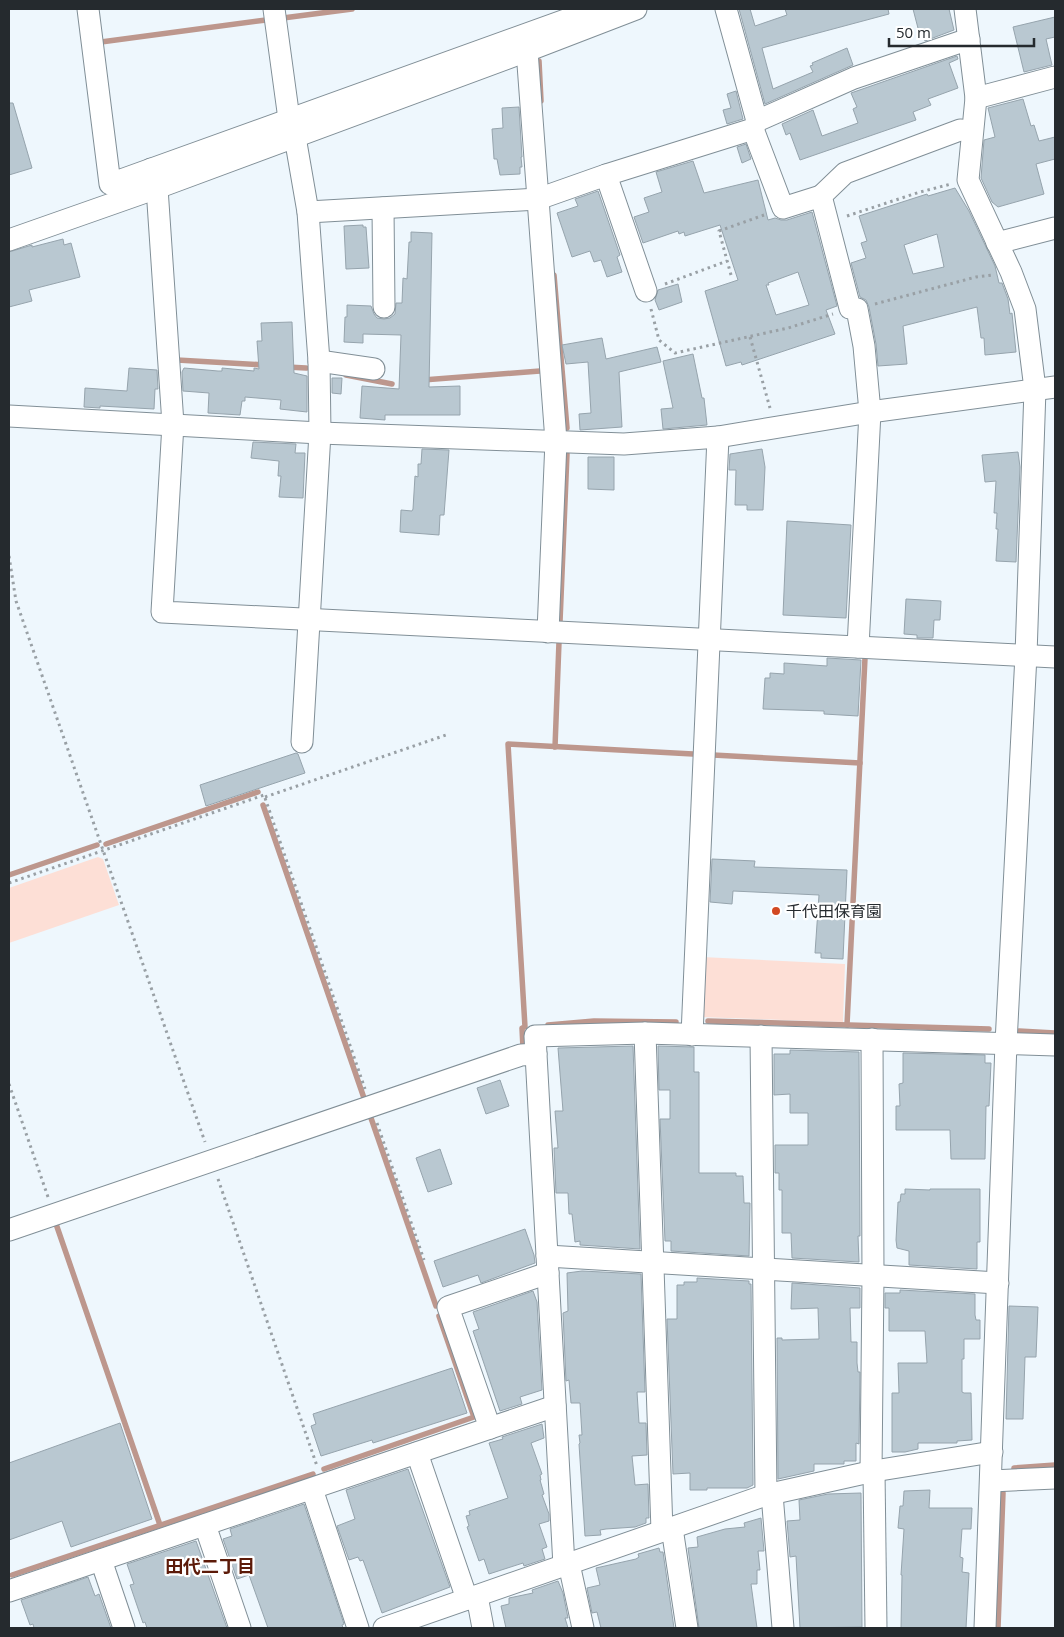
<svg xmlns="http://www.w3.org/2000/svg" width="1064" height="1637" viewBox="0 0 1064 1637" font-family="'Open Sans','Noto Sans JP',sans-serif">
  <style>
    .green { fill: #fddfd6 }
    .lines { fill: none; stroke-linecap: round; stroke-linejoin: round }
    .stream { stroke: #bd978d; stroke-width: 5.5 }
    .building { fill: #b9c8d1; stroke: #96a4ad; fill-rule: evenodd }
    .minor-casing { stroke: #818f97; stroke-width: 23 }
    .path { stroke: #99a0a5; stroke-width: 3; stroke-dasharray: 2.5 4; stroke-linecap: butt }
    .minor { stroke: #fff; stroke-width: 21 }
    .poi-dot { fill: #d24922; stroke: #fff; stroke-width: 2 }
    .labels { text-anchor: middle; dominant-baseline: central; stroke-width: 4.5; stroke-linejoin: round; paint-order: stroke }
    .poi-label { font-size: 16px; fill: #252a2e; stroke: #fff; text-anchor: start }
    .neighbourhood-label { font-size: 18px; font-weight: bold; fill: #5c1a08; stroke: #fff }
  </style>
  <rect width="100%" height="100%" fill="#eef7fd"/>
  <g class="green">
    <path d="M98 857 103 859 119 905 9 943V888Z"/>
    <path d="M702 957 845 964 843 1022 699 1017Z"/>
  </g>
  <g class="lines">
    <g class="stream">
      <path d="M283 18 352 9"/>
      <path d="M101 42 266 20"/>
      <path d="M539 61 541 101"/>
      <path d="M554 275 567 428"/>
      <path d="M177 360 265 365"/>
      <path d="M287 367 306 368"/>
      <path d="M346 375 392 384"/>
      <path d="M423 380 540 371"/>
      <path d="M560 622 567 454"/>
      <path d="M555 747 559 642"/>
      <path d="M713 755 860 763"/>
      <path d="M263 805 365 1101"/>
      <path d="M106 844 258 792"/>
      <path d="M9 875 97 845"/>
      <path d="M708 1021 989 1029"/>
      <path d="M548 1025 594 1021 676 1022"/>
      <path d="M847 1025 865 658"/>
      <path d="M1019 1031 1055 1033"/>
      <path d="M521 1049 523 1048 522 1028 525 1027 508 744 693 754"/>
      <path d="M371 1118 436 1306"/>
      <path d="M55 1221 160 1525"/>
      <path d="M1014 1468 1055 1465"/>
      <path d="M324 1469 474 1417 439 1316"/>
      <path d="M12 1575 313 1474"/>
      <path d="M998 1628 1003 1493"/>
    </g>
  </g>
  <g class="building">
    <path d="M739 9H750L755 26 787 15 785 9H888L889 14 762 48 773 89 813 72 810 66 813 65 812 63 847 48 853 65 765 104Z"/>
    <path d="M913 9H949L954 30 925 41 922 31 919 32Z"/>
    <path d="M1055 17V37L1046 39 1052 65 1024 72 1013 27Z"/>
    <path d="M957 56 958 59 949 63 958 88 928 99 931 105 913 112 916 120 800 160 790 133 786 135 782 124 813 110 822 136 858 123 853 109 857 107 851 93Z"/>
    <path d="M736 91 743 119 727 124 723 110 731 108 727 94Z"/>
    <path d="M1023 99 1031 126 1034 125 1039 141 1055 137V159L1036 164 1044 194 998 207 992 202 981 178 984 140 995 137 988 108Z"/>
    <path d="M9 103H13L32 168 9 175Z"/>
    <path d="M519 107 522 157H521L522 167H520V174L500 175 497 159H494L492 129 503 128 502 108Z"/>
    <path d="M746 144 751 159 742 163 737 147Z"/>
    <path d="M693 161 704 193 758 180 768 220 775 218 781 220H787L812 212 837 306 826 310 835 334 742 365 741 362 726 366 705 291 738 280 720 225 685 236 684 232 679 234 678 231 643 243 634 217 649 212 644 198 662 192 656 172ZM798 272 809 305 776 315 766 285H769L768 283Z"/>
    <path d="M955 188 969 211 995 266 999 283H1002L1008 299 1010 314 1012 313 1016 352 985 355 984 338H981L977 307 903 326 907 364 878 366 876 344 869 307 866 300 860 297 851 263 866 258 861 243 867 241 859 216 927 194 928 196ZM937 234 944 267 913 274 904 245Z"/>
    <path d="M598 191 620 255 617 257 622 272 607 277 601 260 594 262 590 251 572 257 557 213 578 206 575 199Z"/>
    <path d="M363 225V227H366L369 268 346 269 344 226Z"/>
    <path d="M411 232 432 233 429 387 460 386V415H385V420L360 418 362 386 399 389 401 335 363 334V343L344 342 345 317H347V305L371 306 374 314 377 318 384 319 390 318 395 314 396 303H402L403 278 407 279 409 242H411Z"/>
    <path d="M63 239 64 245 71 243 80 277 29 290 32 301 9 307V252L32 245V247Z"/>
    <path d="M678 284 682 302 659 310 655 300 658 290Z"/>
    <path d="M292 322 294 373 307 376V412L280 409 281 400 245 397V401H242L240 415 208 413 209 393 183 391 182 372 184 368 218 371H222V368L254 371V368L259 369 257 341H262L261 323Z"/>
    <path d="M602 338 606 359 657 347 661 362 619 372 622 427 580 430 579 414 591 413 588 362 566 364 562 345Z"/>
    <path d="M693 354 702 398H704L707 425 663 429 661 409 673 408 663 361Z"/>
    <path d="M129 368 157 370 158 389H155L154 409 100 406V408L84 407 85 388 127 391Z"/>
    <path d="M332 378H342L341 394 332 393Z"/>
    <path d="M253 442 296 444 295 453H305L303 498 279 497 281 476H278L279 461 251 458Z"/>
    <path d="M422 449 449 450 444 515H440L439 535 400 532 401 510 412 511 413 509 415 476 418 477V464H421Z"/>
    <path d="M762 449 765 467 763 510H747V505H735L736 470H729L730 454Z"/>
    <path d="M1018 452 1020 467 1016 562 996 561 998 529H996L997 513H994L996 481 985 482 982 455Z"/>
    <path d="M588 457H614V490L588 489Z"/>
    <path d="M787 521 851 525 846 618 783 615Z"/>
    <path d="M906 599 941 601 940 620H934L933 638H917V635L904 634Z"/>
    <path d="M827 658 861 660 858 716 824 714V711L763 709 765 678H770V673L784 674V663L827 666Z"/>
    <path d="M296 753 298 754 305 773 206 806 200 785Z"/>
    <path d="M712 859 755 861 754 867 847 870 843 959 821 958V953H815L819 895 733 891 732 904 710 902Z"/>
    <path d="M633 1046 640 1249 580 1245V1241L575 1242 572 1214H569L568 1193H556L554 1148H558L555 1111H563L558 1048Z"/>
    <path d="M658 1046 694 1047V1072H699V1173H736V1176H743L744 1203H750L749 1256 671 1251V1241H665L660 1119H670V1090H659Z"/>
    <path d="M790 1050 859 1052 860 1236H858L859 1262 792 1258 791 1233H782V1190H779V1173H775V1145H808V1113H790V1094L774 1095V1054H790Z"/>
    <path d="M903 1053 985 1055V1063H991L989 1106H986L985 1159H951L950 1130H896V1106H900L899 1084 903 1083Z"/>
    <path d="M500 1080 509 1106 486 1114 477 1088Z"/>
    <path d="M440 1149 452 1184 428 1192 416 1158Z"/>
    <path d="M905 1189 930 1190V1189H980V1242H977V1269L909 1265V1251L897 1248 896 1240 898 1202H900L901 1194H905Z"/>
    <path d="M525 1229 534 1255 535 1263 481 1283 478 1275 443 1287 434 1261Z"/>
    <path d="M582 1271 641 1274 645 1392H637L639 1423H646L647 1455 632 1456 635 1485 648 1484 649 1518H646V1523L635 1527 606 1529 600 1530 601 1535 585 1536 579 1444 580 1443 579 1435H582L580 1403H571L569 1380 566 1381 563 1313 568 1311 567 1273Z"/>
    <path d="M697 1278 749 1281V1284H751L753 1481V1485L747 1488H707V1490H690V1473L673 1474 667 1319H677V1285H684V1282H697Z"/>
    <path d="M792 1283 860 1288V1308H850L851 1342H857V1363L858 1372H860L859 1444 856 1443V1461H844V1464H814V1471L778 1479 777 1338H782V1340L819 1339 818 1308 791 1309Z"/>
    <path d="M900 1290 975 1294V1315L976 1320H980V1339H964V1359H962V1392L964 1393H971L972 1440 957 1441V1443H918V1449L905 1452H892V1393H899L898 1363H927L925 1331H889V1308H885V1293H900Z"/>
    <path d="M533 1291 537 1302 542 1390 520 1397 522 1404 500 1411 473 1331 479 1329 473 1312Z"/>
    <path d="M1009 1306 1038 1307 1036 1357H1025L1023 1419H1006Z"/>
    <path d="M452 1368 467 1413 373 1443 372 1440 321 1456 311 1426 316 1424 313 1414Z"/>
    <path d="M120 1423 152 1519 71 1547 62 1521 9 1540V1463Z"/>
    <path d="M542 1424 544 1438 531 1443 542 1474 540 1475 541 1480H540L544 1494 542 1495 549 1514V1521L539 1524 547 1547 542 1549 545 1559 524 1566 523 1563 489 1574 484 1559 479 1561 467 1527 469 1526 466 1516 470 1515 469 1511 508 1498 489 1443 503 1439 502 1437Z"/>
    <path d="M408 1469 450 1587 382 1613 363 1560 360 1561 358 1557 349 1560 337 1526 355 1519 346 1490Z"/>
    <path d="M930 1490 929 1508H972L971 1529H962L960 1557 963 1558 962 1572 969 1573 966 1628H901L902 1575H901L904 1529 898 1528 900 1506H903L904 1491Z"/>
    <path d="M861 1493 862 1627 800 1628 796 1556 790 1557 787 1521 800 1520 799 1500 828 1494Z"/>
    <path d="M304 1504 344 1624 342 1625 343 1628H268L249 1575 237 1579 223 1539 232 1536 230 1529Z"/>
    <path d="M761 1518 764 1551H758L760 1570H757V1584H751L757 1628H699L688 1548 698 1547 697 1537 725 1529 745 1527 744 1523Z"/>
    <path d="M196 1541 227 1628H147L145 1622 143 1623 130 1585 134 1584 127 1564Z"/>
    <path d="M659 1548 660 1552H663L674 1628H601L597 1612 592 1613 587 1588 600 1585 596 1568 636 1559 639 1557 638 1554Z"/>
    <path d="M88 1577 95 1596 99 1594 111 1628H34L33 1624 30 1625 21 1600Z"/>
    <path d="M558 1581 563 1593 568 1618H565L568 1628H506L501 1606 509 1604V1598L533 1593 532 1590Z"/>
  </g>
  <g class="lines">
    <defs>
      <g id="minor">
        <path d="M88 9 110 184 596 9"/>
        <path d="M274 9 289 119 295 137 308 212 319 361 320 433 302 742"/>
        <path d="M726 9 757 121"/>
        <path d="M965 9 976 98 968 180 1011 272 1025 309 1035 389 1026 655 1006 1043 985 1628"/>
        <path d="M523 39 527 51 556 441 548 632"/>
        <path d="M976 98 1055 77"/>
        <path d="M753 129 783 208 821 196 850 308 857 309 864 346 870 412 858 647"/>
        <path d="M151 169 157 188 173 424 162 612 1055 657"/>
        <path d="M606 175 646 291"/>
        <path d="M821 196 845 173 960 130 972 131"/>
        <path d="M383 208 384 307"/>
        <path d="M308 212 538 199 606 175 753 129 757 121 854 78 969 39"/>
        <path d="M9 240 157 188 527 51 636 9"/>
        <path d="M997 243 1055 228"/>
        <path d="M319 361 374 369"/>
        <path d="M9 416 320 433 624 444 718 437 870 412 1055 387"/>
        <path d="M645 1033 662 1531"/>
        <path d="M692 1035 718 437"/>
        <path d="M761 1036 766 1495"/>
        <path d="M9 1230 521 1055 536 1054"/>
        <path d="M547 1256 998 1283"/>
        <path d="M490 1428 555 1406"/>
        <path d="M417 1453 467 1599"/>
        <path d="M874 1471 876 1628"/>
        <path d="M871 1472 873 1276 872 1039"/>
        <path d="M991 1481 1055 1478"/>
        <path d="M312 1489 358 1628"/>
        <path d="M772 1494 783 1628"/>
        <path d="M205 1525 240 1628"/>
        <path d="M672 1528 687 1628"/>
        <path d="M101 1560 124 1628"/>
        <path d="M569 1564 583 1628"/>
        <path d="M564 1566 535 1036 645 1033 1055 1045"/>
        <path d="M9 1591 490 1428 448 1307 548 1273"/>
        <path d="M477 1596 483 1628"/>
        <path d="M384 1628 766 1495 874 1471 992 1452"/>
      </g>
    </defs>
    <use href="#minor" class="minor-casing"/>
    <g class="path">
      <path d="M847 216 920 192 951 184"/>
      <path d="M731 275 719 231 764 215"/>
      <path d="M665 284 727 261"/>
      <path d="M875 304 976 277 992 275"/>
      <path d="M651 309 659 340 675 353 788 328 833 314"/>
      <path d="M750 337 770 408"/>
      <path d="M9 556 16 601 205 1142"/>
      <path d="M265 797 446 735"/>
      <path d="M9 883 264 795 365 1089"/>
      <path d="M9 1084 48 1197"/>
      <path d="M377 1123 424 1260"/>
      <path d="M218 1179 317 1466"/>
    </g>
    <use href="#minor" class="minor"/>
  </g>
  <circle class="poi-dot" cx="776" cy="911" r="5"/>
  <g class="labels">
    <g class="poi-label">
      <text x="786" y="911">千代田保育園</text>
    </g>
    <g class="neighbourhood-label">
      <text x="210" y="1566">田代二丁目</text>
    </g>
  </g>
  <rect width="1064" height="1637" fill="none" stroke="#252a2e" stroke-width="20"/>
  <path d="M889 38v8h145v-8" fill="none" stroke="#252a2e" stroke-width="2.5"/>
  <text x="896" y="38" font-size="15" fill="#252a2e" stroke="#ffffff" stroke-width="4" paint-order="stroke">50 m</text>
</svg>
